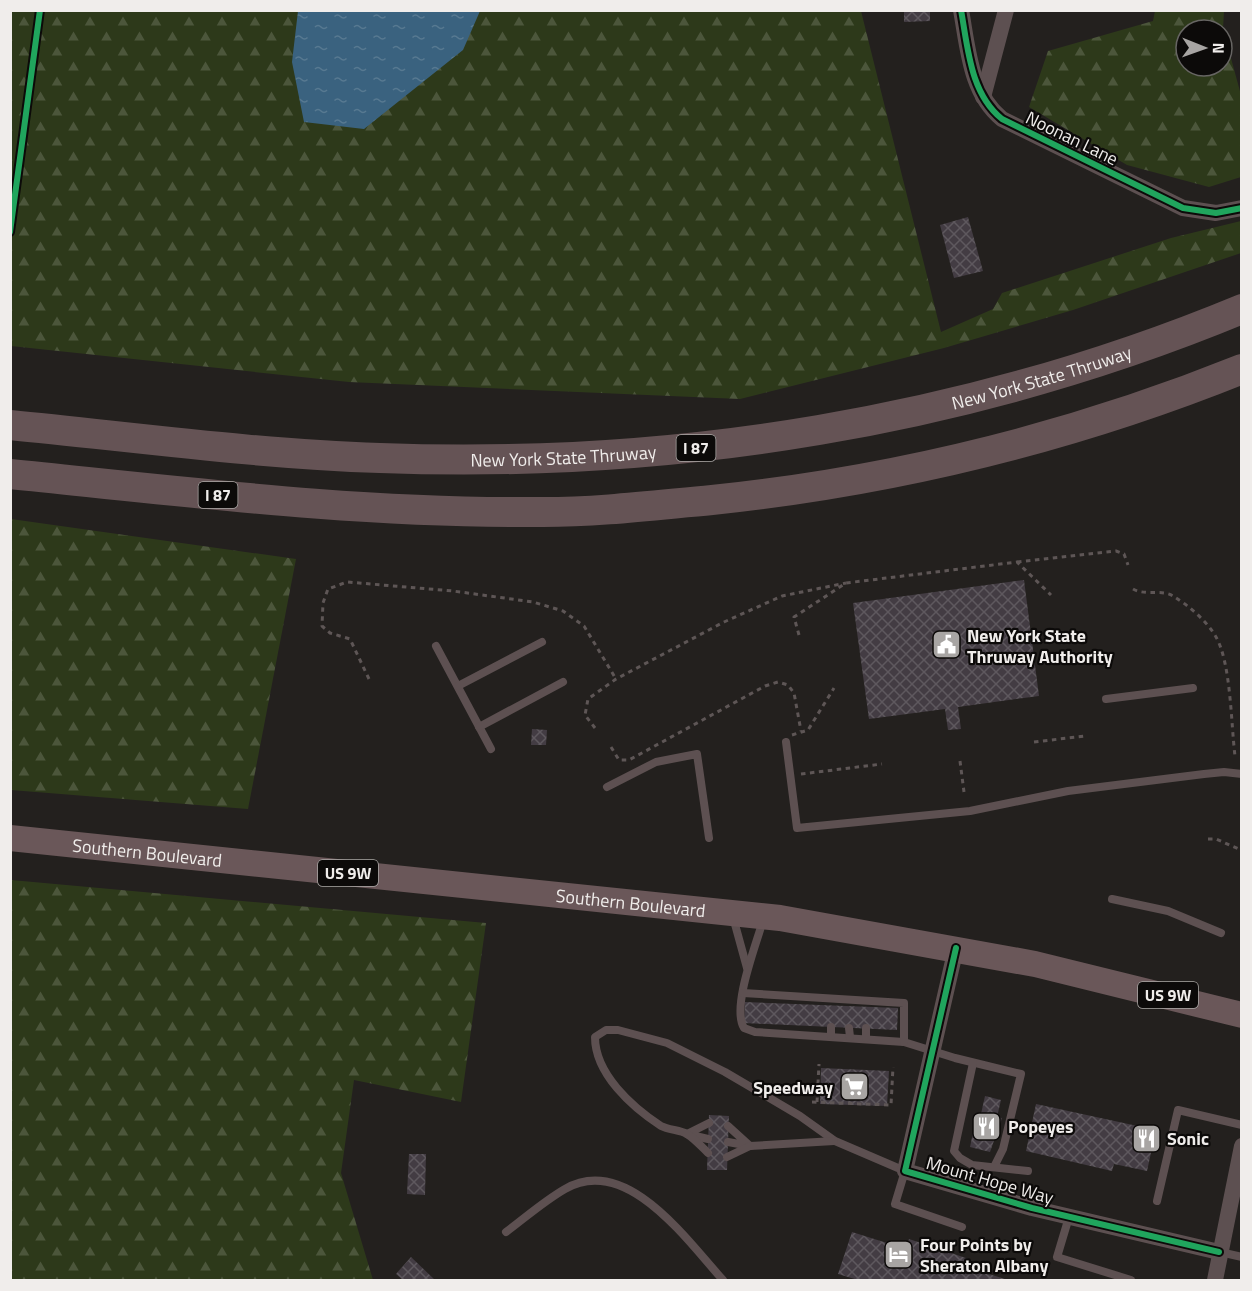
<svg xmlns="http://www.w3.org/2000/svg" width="1252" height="1291" viewBox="0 0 1252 1291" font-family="'Titillium Web',sans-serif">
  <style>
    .forest { fill: url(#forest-firs); fill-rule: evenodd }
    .water { fill: url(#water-ripples) }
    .building { fill: url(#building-cross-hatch) }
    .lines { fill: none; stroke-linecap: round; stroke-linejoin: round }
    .path { stroke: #5e5656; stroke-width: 3; stroke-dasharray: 4.5 4.5; stroke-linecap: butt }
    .service { stroke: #5d5051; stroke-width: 8 }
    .minor { stroke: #5d5051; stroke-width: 16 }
    .primary { stroke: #6a5759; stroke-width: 26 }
    .motorway { stroke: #655355; stroke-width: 30 }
    .cycleway-casing { stroke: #0c0a09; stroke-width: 10 }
    .cycleway { stroke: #20a55d; stroke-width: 6 }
    .labels { text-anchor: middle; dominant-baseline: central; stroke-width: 4.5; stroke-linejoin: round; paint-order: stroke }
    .shield { fill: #0c0a09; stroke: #aca9a7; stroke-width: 1.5 }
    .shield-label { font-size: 16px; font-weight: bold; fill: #f0edeb }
    .street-label { font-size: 18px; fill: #f0edeb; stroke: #0c0a09 }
    .poi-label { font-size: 18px; font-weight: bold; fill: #f0edeb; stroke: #0c0a09; text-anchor: start }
  </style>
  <defs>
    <pattern id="forest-firs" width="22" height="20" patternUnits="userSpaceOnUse" patternTransform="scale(1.5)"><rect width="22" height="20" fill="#2d391a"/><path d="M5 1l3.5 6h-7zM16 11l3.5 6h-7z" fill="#4c563b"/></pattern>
    <pattern id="water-ripples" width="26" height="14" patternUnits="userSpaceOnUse" patternTransform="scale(1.5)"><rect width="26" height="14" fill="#3a627f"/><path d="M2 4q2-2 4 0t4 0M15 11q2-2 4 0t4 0" fill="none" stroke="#577991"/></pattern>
    <pattern id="building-cross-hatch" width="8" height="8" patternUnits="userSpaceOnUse" patternTransform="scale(1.5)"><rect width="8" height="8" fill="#433c43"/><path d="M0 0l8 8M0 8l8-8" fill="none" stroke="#5e585e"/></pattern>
  </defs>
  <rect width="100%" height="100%" fill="#23201e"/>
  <g class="forest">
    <path d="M11 11H861L941 332 993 309 1002 293 1171 238 1241 221V253L1073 310 944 348 740 399 349 382 11 346Z"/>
    <path d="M1155 11H1224L1223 29 1241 95V177L1209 187 1127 165 1029 107 1048 51 1153 21ZM1186 30H1222V66H1186Z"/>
    <path d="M11 519 296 559 248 809 11 790Z"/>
    <path d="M11 880 486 923 461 1102 354 1080 341 1173 373 1280H11Z"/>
  </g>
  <path class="water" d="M298 11V10L480 11 463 50 364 129 304 122 292 62Z"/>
  <g class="building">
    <path d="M904 10H930V21L904 22Z"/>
    <path d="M968 217 983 271 954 278 940 225Z"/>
    <path d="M1024 580 1039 696 958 707 961 729 948 730 945 709 869 719 853 603Z"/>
    <path d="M532 729 547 730 546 745H531Z"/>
    <path d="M745 1002 898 1008 897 1030 744 1023Z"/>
    <path d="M821 1068 889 1071 887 1106 820 1104Z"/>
    <path d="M985 1096 1001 1100 997 1117 1002 1118 990 1152 970 1147 977 1114H981Z"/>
    <path d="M1036 1104 1156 1130 1147 1171 1114 1164 1112 1171 1026 1151Z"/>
    <path d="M709 1115 729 1116 727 1170H707Z"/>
    <path d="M409 1154H426L425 1195 407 1194Z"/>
    <path d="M852 1232 906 1249 909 1239 969 1259 967 1267 1008 1280H858L838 1274Z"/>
    <path d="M411 1257 435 1280H403L396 1274Z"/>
  </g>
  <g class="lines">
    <g class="path">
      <path d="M1017 562 1116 551 1124 554 1128 565"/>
      <path d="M1133 589C1145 596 1162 589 1173 596 1188 605 1207 621 1216 637 1231 663 1231 724 1235 756"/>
      <path d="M799 635 794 617 846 583 1017 562 1051 595"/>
      <path d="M369 679 350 639 330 633 322 626 323 603 328 589 347 582 453 591 533 602 563 611 584 626 616 679"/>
      <path d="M595 728 585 715 588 699 616 679 724 622 782 596 846 583"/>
      <path d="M792 735 808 730 834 688"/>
      <path d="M1034 742 1085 736"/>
      <path d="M611 747 619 760H629L765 686 778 682 788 685 794 693 801 731"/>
      <path d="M960 761 964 792"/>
      <path d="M801 774 882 764"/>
      <path d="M1208 839H1216L1241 850"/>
      <path d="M812 1102 891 1105 893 1067"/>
      <path d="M817 1102 819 1064"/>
    </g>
    <g class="service">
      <path d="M436 646 491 749"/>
      <path d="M458 686 542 642"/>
      <path d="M1106 699 1193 688"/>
      <path d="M479 727 563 682"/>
      <path d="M786 742 797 828 970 811 1068 791 1204 774 1224 772 1242 774"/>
      <path d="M607 787 656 762 697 754 709 838"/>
      <path d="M1112 899 1168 911 1221 933"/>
      <path d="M733 917 747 968"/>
      <path d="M763 920C757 943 731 1007 744 1028L755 1032 904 1042 955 1058 1021 1074 1003 1149 995 1165"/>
      <path d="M743 993 904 1003V1042"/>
      <path d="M849 1028 850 1037"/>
      <path d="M866 1028V1038"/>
      <path d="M831 1036V1027"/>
      <path d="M973 1063 954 1151 960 1158 972 1165 1028 1171"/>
      <path d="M708 1139 687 1134 709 1123"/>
      <path d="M728 1142 750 1146 728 1126"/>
      <path d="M708 1153C702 1147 695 1139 687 1134 680 1130 669 1130 661 1126 632 1107 595 1074 595 1037L606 1030H618L667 1043 725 1072 800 1116 835 1141 905 1171 895 1204 962 1227"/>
      <path d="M727 1157 750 1146 834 1141"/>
      <path d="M1157 1201 1178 1110 1242 1125"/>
      <path d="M1069 1217 1057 1257 1131 1280"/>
      <path d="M506 1232C525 1218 544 1201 565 1189 627 1153 688 1242 723 1280"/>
      <path d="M1220 1252 1242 1257"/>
    </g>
    <g class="minor">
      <path d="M961 10C968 48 970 93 1002 119L1183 208 1216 213 1242 208"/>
      <path d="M983 97 1006 10"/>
      <path d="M956 948 905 1171 1032 1208 1219 1252"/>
      <path d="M1215 1280 1242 1146"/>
    </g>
    <path class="primary" id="s1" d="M10 838 780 918 1035 964 1242 1015"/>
    <g class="motorway">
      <path id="s2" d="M10 425C133 437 257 454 380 458 674 469 969 422 1242 309"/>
      <path d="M10 474C188 492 365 514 543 512 600 512 656 505 712 500 893 481 1073 437 1242 369"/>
    </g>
    <defs>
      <g id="cycleway">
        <path d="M961 10C968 48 970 93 1002 119L1183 208 1216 213 1242 208"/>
        <path d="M10 232 40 10"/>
        <path d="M956 948 905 1171 1032 1208 1219 1252"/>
      </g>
    </defs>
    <use href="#cycleway" class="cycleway-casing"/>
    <use href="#cycleway" class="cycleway"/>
  </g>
  <defs>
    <symbol id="civic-square" viewBox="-11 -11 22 22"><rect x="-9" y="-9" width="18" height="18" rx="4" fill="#a8a5a3" stroke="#0c0a09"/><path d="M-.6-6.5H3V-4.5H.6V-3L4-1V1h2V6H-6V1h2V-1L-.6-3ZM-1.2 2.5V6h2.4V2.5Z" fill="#fff"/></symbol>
    <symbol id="supermarket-square" viewBox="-11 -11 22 22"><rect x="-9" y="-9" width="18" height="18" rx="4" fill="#a8a5a3" stroke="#0c0a09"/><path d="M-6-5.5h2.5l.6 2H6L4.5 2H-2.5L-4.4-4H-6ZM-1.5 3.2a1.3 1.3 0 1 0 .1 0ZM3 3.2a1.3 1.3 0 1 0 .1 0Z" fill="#fff"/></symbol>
    <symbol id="restaurant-square" viewBox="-11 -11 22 22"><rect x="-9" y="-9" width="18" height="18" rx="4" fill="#a8a5a3" stroke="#0c0a09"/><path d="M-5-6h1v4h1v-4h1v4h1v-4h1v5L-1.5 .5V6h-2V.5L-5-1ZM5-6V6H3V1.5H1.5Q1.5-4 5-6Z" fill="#fff"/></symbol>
    <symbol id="hotel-square" viewBox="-11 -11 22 22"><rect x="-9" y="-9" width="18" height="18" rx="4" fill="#a8a5a3" stroke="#0c0a09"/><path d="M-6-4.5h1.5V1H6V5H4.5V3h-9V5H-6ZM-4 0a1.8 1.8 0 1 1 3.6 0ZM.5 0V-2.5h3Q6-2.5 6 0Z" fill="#fff"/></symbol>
  </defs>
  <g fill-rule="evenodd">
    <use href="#civic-square" x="930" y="628" width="33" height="33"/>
    <use href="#supermarket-square" x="838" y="1070" width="33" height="33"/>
    <use href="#restaurant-square" x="970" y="1110" width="33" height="33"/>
    <use href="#restaurant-square" x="1130" y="1122" width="33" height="33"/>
    <use href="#hotel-square" x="882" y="1238" width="33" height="33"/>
  </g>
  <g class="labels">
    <g class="shield">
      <rect x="676.5" y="435" width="39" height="26" rx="4.5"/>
      <rect x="198.5" y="482" width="39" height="26" rx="4.5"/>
      <rect x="318" y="860" width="60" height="26" rx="4.5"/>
      <rect x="1138" y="982" width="60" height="26" rx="4.5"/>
    </g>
    <g class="shield-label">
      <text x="696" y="448">I 87</text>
      <text x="218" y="495">I 87</text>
      <text x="348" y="873">US 9W</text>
      <text x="1168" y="995">US 9W</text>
    </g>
    <g class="street-label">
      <text transform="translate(1072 138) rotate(26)">Noonan Lane</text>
      <text stroke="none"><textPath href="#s2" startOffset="1041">New York State Thruway</textPath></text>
      <text stroke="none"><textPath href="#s2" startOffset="555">New York State Thruway</textPath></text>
      <text stroke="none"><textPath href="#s1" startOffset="138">Southern Boulevard</textPath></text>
      <text stroke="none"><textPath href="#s1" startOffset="624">Southern Boulevard</textPath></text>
      <text transform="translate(990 1180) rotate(16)">Mount Hope Way</text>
    </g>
    <g class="poi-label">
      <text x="967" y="635">New York State<tspan x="967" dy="21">Thruway Authority</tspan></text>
      <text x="833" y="1087" text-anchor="end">Speedway</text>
      <text x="1008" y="1126">Popeyes</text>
      <text x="1167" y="1138">Sonic</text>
      <text x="920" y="1244">Four Points by<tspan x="920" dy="21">Sheraton Albany</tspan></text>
    </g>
  </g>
  <rect width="1252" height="1291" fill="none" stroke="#f0edeb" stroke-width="24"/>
  <g transform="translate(1204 48) rotate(91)"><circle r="28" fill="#0c0a09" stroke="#676563" stroke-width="1.5"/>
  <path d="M0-4.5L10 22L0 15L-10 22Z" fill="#a8a5a3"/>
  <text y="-9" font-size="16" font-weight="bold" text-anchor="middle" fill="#f0edeb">N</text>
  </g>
</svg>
